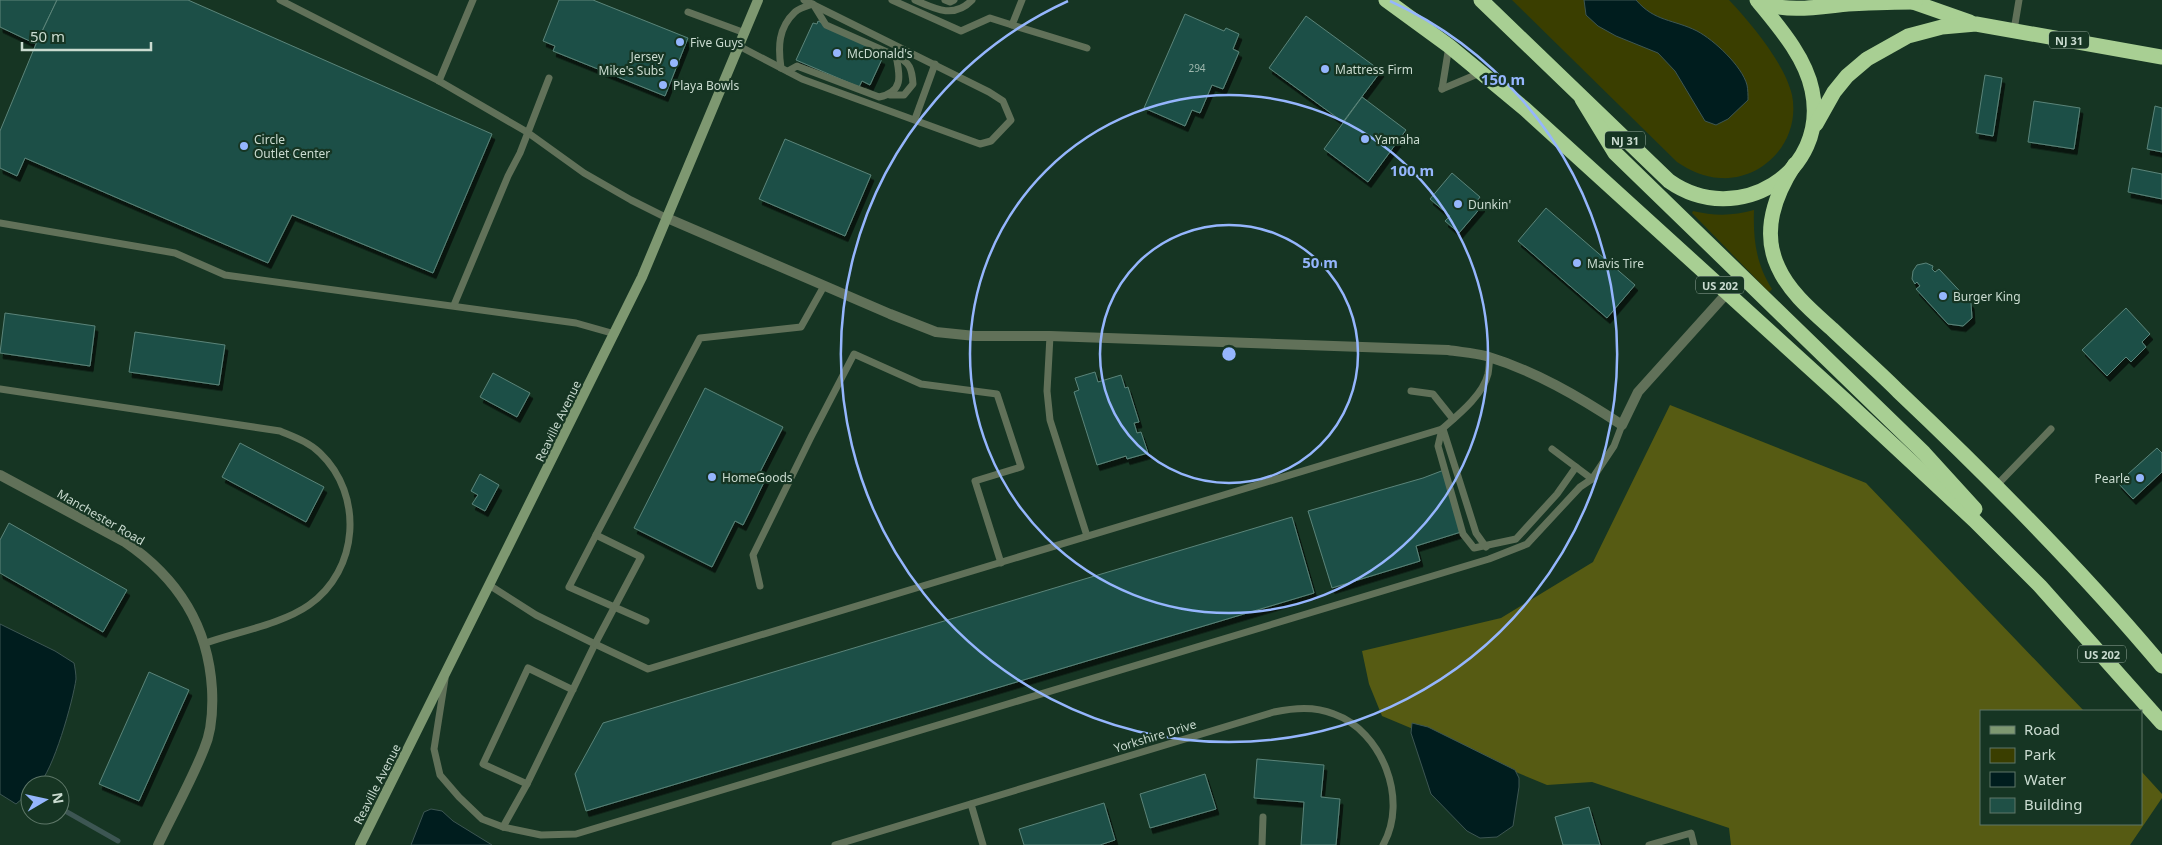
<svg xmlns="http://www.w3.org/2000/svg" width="2162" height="845" viewBox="0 0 2162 845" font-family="'Noto Sans',sans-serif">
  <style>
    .green { fill: #3a3e00 }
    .forest { fill: #565b13 }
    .water { fill: #001d1e; stroke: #3d5653 }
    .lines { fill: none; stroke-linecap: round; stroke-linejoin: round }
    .stream { stroke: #3d5653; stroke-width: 5 }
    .building { fill: #1f5046; stroke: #5a847a; filter: url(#shadow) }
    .lane { stroke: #617159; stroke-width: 7 }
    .street { stroke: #617159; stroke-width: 10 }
    .secondary { stroke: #7e9871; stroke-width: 10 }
    .highway { stroke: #a8cf93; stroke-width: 15 }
    .ring { fill: none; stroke: #95b6fd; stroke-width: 2.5 }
    .poi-dot { fill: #95b6fd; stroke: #163523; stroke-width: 2 }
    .labels { text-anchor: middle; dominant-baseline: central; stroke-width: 4.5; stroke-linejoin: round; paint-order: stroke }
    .number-label { font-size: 10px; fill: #9fb8ae }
    .shield { fill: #163523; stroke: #94a99c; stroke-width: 1 }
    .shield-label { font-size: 11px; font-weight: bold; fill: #cadbd0 }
    .poi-label { font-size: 12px; fill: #cadbd0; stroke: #163523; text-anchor: start }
    .street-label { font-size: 12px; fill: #cadbd0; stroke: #163523 }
    .centre { fill: #95b6fd; stroke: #163523; stroke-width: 2.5 }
    .ring-label { font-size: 15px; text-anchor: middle; font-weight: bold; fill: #95b6fd; stroke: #163523; stroke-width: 4.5; stroke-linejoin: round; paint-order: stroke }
  </style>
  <defs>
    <filter id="shadow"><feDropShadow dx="3" dy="5.5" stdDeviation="0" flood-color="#0009"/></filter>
  </defs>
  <rect width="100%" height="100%" fill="#163523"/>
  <g class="green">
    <path d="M1512 0H1729C1751 23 1785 64 1792 95 1801 140 1764 181 1720 178 1703 177 1691 171 1677 162Z"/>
    <path d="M1754 210C1753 239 1756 264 1772 289L1769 292 1692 213 1693 211C1714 216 1733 216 1754 210Z"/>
  </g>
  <path class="forest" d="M1670 405 1866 483 2084 711H1981V824H2141V771L2162 794V798L2130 845H1731L1729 828 1592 782 1547 785 1382 716 1369 684 1362 651 1501 618 1593 562Z"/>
  <g class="water">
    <path d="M1584 0H1636C1655 22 1673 19 1697 31 1714 40 1742 66 1747 85 1748 90 1748 95 1748 100L1728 119 1716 125 1705 121 1675 71 1658 53 1616 36 1598 26 1586 15Z"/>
    <path d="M0 624 55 651 74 663C75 668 76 674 76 679 73 701 53 772 38 785H30V792L16 804 0 794Z"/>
    <path d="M1412 723 1428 727 1515 770 1519 778V787L1513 826 1497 837 1480 838 1467 831 1431 794 1411 733Z"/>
    <path d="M431 809 442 811 453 821 492 845H411L424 812Z"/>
  </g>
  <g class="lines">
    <path class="stream" d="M60 808 118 841"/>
  </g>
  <g class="building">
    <path d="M0 0H57L36 44 0 27Z"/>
    <path d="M57 0H188L492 134 433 273 292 215 268 263 25 158 17 176 0 168V131L36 44Z"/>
    <path d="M559 0H593L688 38 665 96 553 51 555 46 543 41Z"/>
    <path d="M1185 14 1224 31 1226 28 1239 34 1233 49 1239 52 1223 89 1212 85 1200 113 1192 110 1185 126 1144 108Z"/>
    <path d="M1306 16 1381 71 1343 122 1269 68Z"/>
    <path d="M818 21 861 40 875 50 873 55 882 59 870 85 862 81 859 87 796 60 813 23 817 24Z"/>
    <path d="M1985 75 2002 78 1993 136 1976 133Z"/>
    <path d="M1362 97 1406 130 1368 182 1324 149Z"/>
    <path d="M2034 101 2080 108 2074 149 2028 142Z"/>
    <path d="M2155 106 2162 108V152L2147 149Z"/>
    <path d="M785 139 871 175 845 236 759 199Z"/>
    <path d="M2132 168 2162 174V199L2128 192Z"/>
    <path d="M1452 173 1480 197 1477 201 1482 206 1459 233 1445 221 1450 216 1430 199Z"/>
    <path d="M1546 208 1635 285 1607 318 1518 241Z"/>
    <path d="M1926 263 1933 266 1932 269 1935 272 1939 269 1971 303 1972 318 1963 326 1948 324 1916 289 1920 286 1917 282 1915 284 1912 279 1913 271 1917 265Z"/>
    <path d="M2126 308 2150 334 2142 342 2146 347 2131 362 2126 357 2107 376 2082 350Z"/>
    <path d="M5 313 95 326 90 366 0 353Z"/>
    <path d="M135 332 225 345 219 385 129 372Z"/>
    <path d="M1095 372 1098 382 1121 375 1125 388 1128 387 1139 422 1134 423 1137 433 1141 432 1148 453 1127 459 1126 456 1097 465 1074 392 1079 390 1075 378Z"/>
    <path d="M493 373 530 393 517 417 480 397Z"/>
    <path d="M705 388 783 427 759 474 766 478 750 511 743 525 735 521 712 567 634 528Z"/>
    <path d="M240 443 324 487 306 522 222 477Z"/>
    <path d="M2157 448 2162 453V472L2133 499 2118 483Z"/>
    <path d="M1444 470 1461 532 1416 546 1420 561 1332 588 1308 511 1423 478Z"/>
    <path d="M480 474 499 485 485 511 472 504 478 495 471 491Z"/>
    <path d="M1292 517 1314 593 586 811 575 774 603 723Z"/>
    <path d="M9 523 127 590 103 632 0 573V540Z"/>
    <path d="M149 672 189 690 139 801 99 784Z"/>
    <path d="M1257 759 1324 765 1321 797 1340 799 1336 845H1301L1304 802 1254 798Z"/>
    <path d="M1205 774 1216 809 1150 828 1140 794Z"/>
    <path d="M1104 803 1115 840 1100 845H1024L1019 829Z"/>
    <path d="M1589 807 1600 845H1563L1555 817Z"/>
  </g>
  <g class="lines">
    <g class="lane">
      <path d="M280 0 439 81 527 132 584 173 631 200 667 218"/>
      <path d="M892 0 961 31 990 18 1012 25"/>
      <path d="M915 0C935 9 954 19 972 0"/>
      <path d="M945 0 950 2 954 0"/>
      <path d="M1022 0 1012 25 1087 48"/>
      <path d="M688 12 745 33"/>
      <path d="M2014 30 2019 0"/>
      <path d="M739 46 802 79 980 144 991 141 1011 120 1003 101 989 92 804 0"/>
      <path d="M781 68C778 47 778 28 795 12 799 8 807 6 813 4L826 25 896 56C900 75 904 92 879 97L797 66 788 71"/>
      <path d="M439 81 473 0"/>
      <path d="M1442 89 1480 73"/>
      <path d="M1442 89 1449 46"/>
      <path d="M890 95H904L913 84C912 69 910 62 896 56"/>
      <path d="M915 119 935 64"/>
      <path d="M0 223 175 253 225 275 576 323 615 334"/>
      <path d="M454 305 508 176 520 153 549 78"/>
      <path d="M1050 336 1047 391 1050 420 1087 536"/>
      <path d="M0 389 280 431C294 437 309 442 320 453 364 495 359 570 309 605 282 624 237 632 206 643"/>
      <path d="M1411 391 1433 394 1453 419"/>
      <path d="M1442 429 1438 446 1463 534 1474 548 1516 539 1557 494 1576 467"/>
      <path d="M1443 429 1476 533 1486 547"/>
      <path d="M1552 449 1592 479"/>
      <path d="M1996 486 2051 429"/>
      <path d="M596 535 700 338 801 327 824 286"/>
      <path d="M489 585 536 615 595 644 527 784 483 764 528 668 573 690"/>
      <path d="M760 586 753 555 811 437 854 354 921 384 997 394 1021 467 975 481 1001 563"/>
      <path d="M646 621 569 587 596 535 641 557 595 644 648 669C913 590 1178 511 1442 429 1458 415 1483 395 1488 374 1489 369 1489 363 1490 358"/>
      <path d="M445 679 434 749 440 775 459 797 482 819 503 827 541 835 576 834 1489 559 1527 544 1580 487 1592 479 1614 446 1622 425"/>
      <path d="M971 804 983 845"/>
      <path d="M503 827 527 784"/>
      <path d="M835 845 1274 712C1294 708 1314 706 1334 714 1382 731 1409 800 1383 845"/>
      <path d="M1262 845 1263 817"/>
      <path d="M1649 845 1691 833 1694 845"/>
    </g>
    <g class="street">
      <path d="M667 218 890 314 936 332 975 336H1050L1448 350C1460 352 1474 353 1486 356 1535 371 1578 396 1622 425L1638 392 1728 292"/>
      <path d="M0 475 125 542C178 578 208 625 212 689 213 709 212 731 204 749 191 782 173 813 158 845"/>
    </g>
    <path class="secondary" d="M360 845 642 277 758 0"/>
    <g class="highway">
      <path d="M1386 0 1449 46 1525 109 1845 400 1974 520 2040 586 2162 723"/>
      <path d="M1481 0 1669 181C1737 229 1830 173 1812 90 1805 56 1778 26 1757 0"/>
      <path d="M1907 0 1970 22"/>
      <path d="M1759 2C1788 13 1818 7 1848 4 1870 3 1892 2 1915 2"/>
      <path d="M1582 99 1615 153 1924 453 1975 509"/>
      <path d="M1816 124 1834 92 1847 76 1867 59 1908 36 1942 27 1976 24 2162 57"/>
      <path d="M1795 164C1775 195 1761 231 1778 267 1789 292 1812 311 1832 329 1854 350 1877 370 1898 391 1990 478 2080 568 2162 666"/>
    </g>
  </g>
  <g class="ring">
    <circle cx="1229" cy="354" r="129"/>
    <circle cx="1229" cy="354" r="259"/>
    <path d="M1390 1A388 388 0 1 1 1068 1"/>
  </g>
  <g class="poi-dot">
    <circle cx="680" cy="42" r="5"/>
    <circle cx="837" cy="53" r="5"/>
    <circle cx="674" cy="63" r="5"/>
    <circle cx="1325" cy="69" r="5"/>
    <circle cx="663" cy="85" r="5"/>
    <circle cx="1365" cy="139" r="5"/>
    <circle cx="244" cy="146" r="5"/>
    <circle cx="1458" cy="204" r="5"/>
    <circle cx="1577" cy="263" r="5"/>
    <circle cx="1943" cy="296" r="5"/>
    <circle cx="712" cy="477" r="5"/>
    <circle cx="2140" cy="478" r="5"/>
  </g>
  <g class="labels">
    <g class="number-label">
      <text x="1197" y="68">294</text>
    </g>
    <g class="shield">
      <rect x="2049" y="31.5" width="40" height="17" rx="4"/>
      <rect x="1605" y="131.5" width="40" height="17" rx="4"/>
      <rect x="1696" y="276.5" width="48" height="17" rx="4"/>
      <rect x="2078" y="645.5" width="48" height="17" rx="4"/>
    </g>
    <g class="shield-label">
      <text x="2069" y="40">NJ 31</text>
      <text x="1625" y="140">NJ 31</text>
      <text x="1720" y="285">US 202</text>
      <text x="2102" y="654">US 202</text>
    </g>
    <g class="poi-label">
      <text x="690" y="42">Five Guys</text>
      <text x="847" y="53">McDonald's</text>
      <text x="664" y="56" text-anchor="end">Jersey<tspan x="664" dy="14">Mike's Subs</tspan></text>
      <text x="1335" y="69">Mattress Firm</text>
      <text x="673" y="85">Playa Bowls</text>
      <text x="254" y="139">Circle<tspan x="254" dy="14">Outlet Center</tspan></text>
      <text x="1375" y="139">Yamaha</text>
      <text x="1468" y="204">Dunkin'</text>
      <text x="1587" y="263">Mavis Tire</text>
      <text x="1953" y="296">Burger King</text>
      <text x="722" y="477">HomeGoods</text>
      <text x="2130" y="478" text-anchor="end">Pearle</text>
    </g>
    <g class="street-label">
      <text transform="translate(558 421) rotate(-64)">Reaville Avenue</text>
      <text transform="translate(101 517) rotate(30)">Manchester Road</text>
      <text transform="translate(1155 736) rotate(-17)">Yorkshire Drive</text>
      <text transform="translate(377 784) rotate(-63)">Reaville Avenue</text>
    </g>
  </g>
  <circle cx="1229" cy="354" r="8" class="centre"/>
  <g class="ring-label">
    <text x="1503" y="85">150 m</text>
    <text x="1412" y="176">100 m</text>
    <text x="1320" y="268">50 m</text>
  </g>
  <rect x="1980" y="710" width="162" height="115" fill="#163523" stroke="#5e7768"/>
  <rect x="1990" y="726" width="25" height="8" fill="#7e9871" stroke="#5e7768"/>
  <text x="2024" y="735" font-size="15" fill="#cadbd0">Road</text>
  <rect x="1990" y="748" width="25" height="15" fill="#3a3e00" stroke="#5e7768"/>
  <text x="2024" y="760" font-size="15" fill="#cadbd0">Park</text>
  <rect x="1990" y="772" width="25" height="15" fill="#001d1e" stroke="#5e7768"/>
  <text x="2024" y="785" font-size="15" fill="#cadbd0">Water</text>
  <rect x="1990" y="798" width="25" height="15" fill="#1f5046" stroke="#5e7768"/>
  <text x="2024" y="810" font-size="15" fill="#cadbd0">Building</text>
  <g transform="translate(45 800) rotate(81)"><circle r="24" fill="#163523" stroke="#5e7768"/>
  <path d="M0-4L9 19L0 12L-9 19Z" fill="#95b6fd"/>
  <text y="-8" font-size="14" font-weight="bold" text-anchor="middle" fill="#cadbd0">N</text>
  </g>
  <path d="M22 42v8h129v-8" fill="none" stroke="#cadbd0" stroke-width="2.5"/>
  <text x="30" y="42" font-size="15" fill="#cadbd0" stroke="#163523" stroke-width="4" paint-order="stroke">50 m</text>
</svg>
